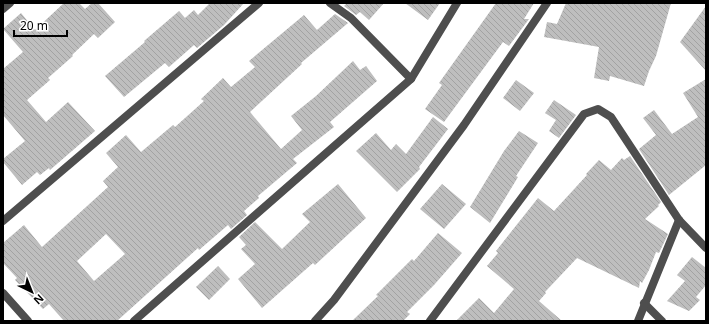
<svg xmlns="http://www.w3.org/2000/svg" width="709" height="324" viewBox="0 0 709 324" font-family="'Noto Sans',sans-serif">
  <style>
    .building { fill: url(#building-back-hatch); fill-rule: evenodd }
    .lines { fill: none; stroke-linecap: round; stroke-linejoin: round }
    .street { stroke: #4e4e4e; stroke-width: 8 }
  </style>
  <defs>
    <pattern id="building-back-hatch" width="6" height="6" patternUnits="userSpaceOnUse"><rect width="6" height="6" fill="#bebebe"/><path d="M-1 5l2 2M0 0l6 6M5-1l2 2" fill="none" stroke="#a2a2a2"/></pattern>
  </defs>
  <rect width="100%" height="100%" fill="#fff"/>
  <g class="building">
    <path d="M64 3H79L85 9 92 3H98L115 22 98 38 94 34 72 55 73 56 48 78 50 80 27 100 46 122 68 102 95 131 50 170 49 168 40 175 37 172 22 185 3 162V159L25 141 3 115V69L23 52 3 29 21 13 35 30Z"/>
    <path d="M210 3H244L224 25 197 48 194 45 169 67 165 63 124 97 105 76 145 42 144 41 179 11 185 18 194 10 198 15Z"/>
    <path d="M347 3H384L369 20 360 12 356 15 344 6Z"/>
    <path d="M405 3H440L428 20Z"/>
    <path d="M496 3H534L524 19H529L509 46 503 42 444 122 425 109 442 85 439 83Z"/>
    <path d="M566 3H671L656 56 649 71 644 86 610 76 609 81 594 78 599 47 544 37 547 22 557 24Z"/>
    <path d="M706 6V71L680 42Z"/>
    <path d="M335 14 348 23 301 63 302 64 250 112 281 149 302 130 291 116 316 96 353 61 360 70 366 66 377 81 330 122 334 127 293 159 297 163 258 196 259 198 244 211 247 215 231 229 228 225 199 250 198 248 117 321H64L49 304 43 309 15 280 17 278 3 263V243L24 225 42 247 108 187 103 181 118 167 106 153 126 135 141 152 173 125 175 127 204 101 201 99 223 78 231 87 255 67 249 61 304 15 317 30ZM106 234 125 254 94 281 77 261Z"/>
    <path d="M706 79V165L669 195 639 149 656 135 643 118 654 110 672 134 698 117 683 93Z"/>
    <path d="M516 80 534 93 520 111 503 98Z"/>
    <path d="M554 100 576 115 559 138 549 131 556 120 545 113Z"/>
    <path d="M433 117 448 129 419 167 420 169 397 192 356 151 376 133 391 150 396 144 406 154Z"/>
    <path d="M519 131 538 143 516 176 518 177 490 223 470 207 504 151Z"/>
    <path d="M630 156 661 202 658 205 659 206 645 219 668 234 659 253 656 252 649 270 642 283 640 281 639 288 577 258 545 292 546 293 539 301 562 321H456L479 298 494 313 514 289 487 266 498 253 496 251 538 198 554 211 587 175 586 174 599 160 611 170 622 158 624 160Z"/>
    <path d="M338 184 366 218 315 265 313 263 262 308 238 279 255 264 241 249 246 245 239 237 255 222 282 249 310 222 302 214Z"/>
    <path d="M442 184 466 204 444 229 420 209Z"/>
    <path d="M438 233 462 253 434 285 407 312 410 314 403 321H352L378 296 376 295 412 259 414 261Z"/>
    <path d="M692 257 706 268V285L696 297 700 300 689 311 667 301 685 281 677 275Z"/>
    <path d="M218 266 230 279 209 300 196 287Z"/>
  </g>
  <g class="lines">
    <g class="street">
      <path d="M330 3 351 18 411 79"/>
      <path d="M3 9 10 3"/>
      <path d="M3 221 259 3"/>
      <path d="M3 293 28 321"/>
      <path d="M644 303 662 321"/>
      <path d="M134 321 411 79 457 3"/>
      <path d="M315 321 334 300 464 125 547 3"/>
      <path d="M430 321 584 114 598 109 611 117 679 220 706 248"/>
      <path d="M638 321 679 220"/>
    </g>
  </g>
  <rect width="709" height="324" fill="none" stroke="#000000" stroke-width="8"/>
  <g transform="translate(32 292) rotate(137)" stroke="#ffffff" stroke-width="3" paint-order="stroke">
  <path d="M0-3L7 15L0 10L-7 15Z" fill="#000000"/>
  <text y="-6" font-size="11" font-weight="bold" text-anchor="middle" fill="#000000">N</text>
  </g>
  <path d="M14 30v6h53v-6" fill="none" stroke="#000000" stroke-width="2"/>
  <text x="20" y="30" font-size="12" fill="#000000" stroke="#ffffff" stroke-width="3" paint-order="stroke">20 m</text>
</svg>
